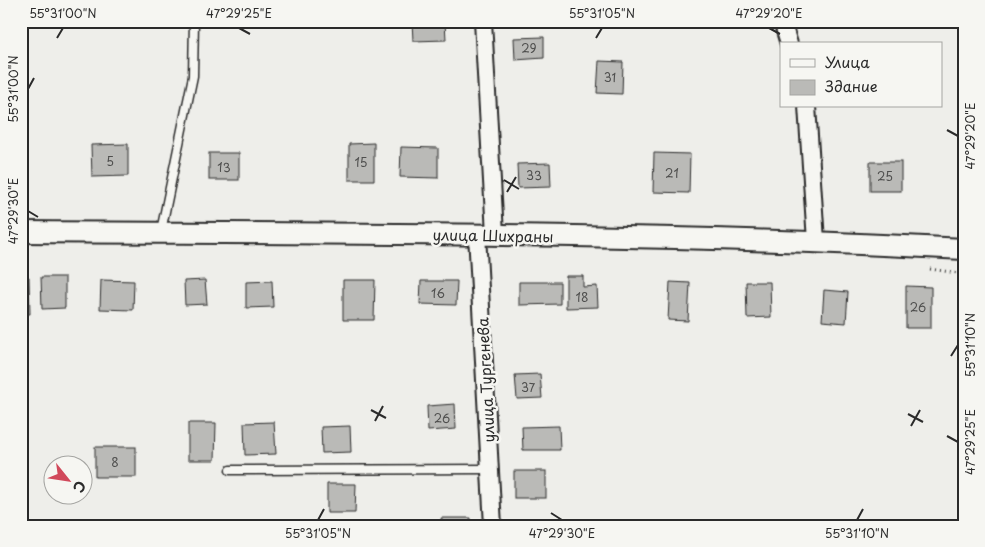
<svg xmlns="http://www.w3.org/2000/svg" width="985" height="547" viewBox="0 0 985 547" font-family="'Playpen Sans',sans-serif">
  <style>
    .building { fill: #babab7; stroke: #2b2b2b }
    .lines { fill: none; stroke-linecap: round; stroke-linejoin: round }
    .service-casing { stroke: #2b2b2b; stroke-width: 11 }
    .minor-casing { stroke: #2b2b2b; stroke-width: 20 }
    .tertiary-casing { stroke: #2b2b2b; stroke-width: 24 }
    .path { stroke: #2b2b2b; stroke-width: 3; stroke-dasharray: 1 4; stroke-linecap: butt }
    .service { stroke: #f6f6f2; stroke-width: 8 }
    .minor { stroke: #f6f6f2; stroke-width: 16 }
    .tertiary { stroke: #f6f6f2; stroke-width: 20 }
    .ticks { fill: none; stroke: #2b2b2b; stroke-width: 2 }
    .labels { text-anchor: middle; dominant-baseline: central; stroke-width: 5; stroke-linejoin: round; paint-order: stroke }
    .number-label { font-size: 12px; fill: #4f4f4e }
    .street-label { font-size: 15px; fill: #2b2b2b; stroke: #f6f6f2 }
    .neatline { fill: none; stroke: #2b2b2b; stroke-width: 2 }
    .ticks-label { font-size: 12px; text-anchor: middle; fill: #2b2b2b }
  </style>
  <rect width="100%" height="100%" fill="#eeeeea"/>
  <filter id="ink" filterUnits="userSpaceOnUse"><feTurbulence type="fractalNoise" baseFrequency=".02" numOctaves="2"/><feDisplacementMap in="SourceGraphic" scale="10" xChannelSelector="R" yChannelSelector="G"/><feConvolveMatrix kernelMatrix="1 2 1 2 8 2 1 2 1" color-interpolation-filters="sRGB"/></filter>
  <g filter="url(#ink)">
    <g class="building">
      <path d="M412 21H445L446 40 413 41Z"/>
      <path d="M514 21H554V25L514 24Z"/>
      <path d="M544 37V58L515 60 514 38Z"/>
      <path d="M599 61 623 62 622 94 597 93Z"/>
      <path d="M374 143V180H349V144Z"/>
      <path d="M128 144V176L92 177 91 145Z"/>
      <path d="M401 147 438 148V178L400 177Z"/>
      <rect x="209" y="153" width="30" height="27"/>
      <path d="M654 153 690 154 689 193 653 192Z"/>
      <rect x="870" y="162" width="31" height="29"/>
      <path d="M550 163 551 187 518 188 517 164Z"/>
      <path d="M566 276H583V287L597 286 598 307 566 308Z"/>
      <path d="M21 277H29L30 314H21Z"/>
      <path d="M41 277H65V308L42 309Z"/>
      <path d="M101 280 134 281 133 310 100 309Z"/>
      <path d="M205 280 207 304 185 305 184 281Z"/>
      <path d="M343 280H375L374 320H343Z"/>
      <path d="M272 281 273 307 246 308V282Z"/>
      <path d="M421 281H457L456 305 420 304Z"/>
      <path d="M519 282H560V304L519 305Z"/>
      <path d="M670 282 690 283 688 321 668 320Z"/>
      <path d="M746 282H770L771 317 747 318Z"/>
      <path d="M906 286 931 287V328H906Z"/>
      <path d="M824 290 848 292 846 323 822 321Z"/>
      <path d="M540 374 542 398 517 399 515 375Z"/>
      <path d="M455 404 456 429 428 431 427 406Z"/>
      <path d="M274 422 276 454 245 455 244 423Z"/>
      <path d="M188 423H216L215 460H188Z"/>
      <path d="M350 426 351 452 322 453 321 427Z"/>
      <path d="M559 426 560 450H523L522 427Z"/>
      <rect x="95" y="447" width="41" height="30"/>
      <rect x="514" y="471" width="32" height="27"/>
      <path d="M327 484H356L355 513H327Z"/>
      <path d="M441 518H471V526H442Z"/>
    </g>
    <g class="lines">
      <defs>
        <g id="service">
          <path d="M161 231 193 76 194 21"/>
          <path d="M230 470 490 469"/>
        </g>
        <g id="minor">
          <path d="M483 21 495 234"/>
          <path d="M782 21 789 44"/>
          <path d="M807 106 816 241"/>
          <path d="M477 234 493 526"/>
        </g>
        <path id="tertiary" d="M21 232C336 234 650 232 964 249"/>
      </defs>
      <use href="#service" class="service-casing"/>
      <use href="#minor" class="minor-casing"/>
      <use href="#tertiary" class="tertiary-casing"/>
      <path class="path" d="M930 269 964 274"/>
      <use href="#service" class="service"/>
      <use href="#minor" class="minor"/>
      <use href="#tertiary" class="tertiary"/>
    </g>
  </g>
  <path class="ticks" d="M239 28 250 34M769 28 780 34M57 38 63 28M596 38 602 28M28 89 34 78M947 130 958 136M504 180 519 189M507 192 516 177M28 211 38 217M951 356 958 345M371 410 386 418M908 414 923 422M375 421 383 406M911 426 920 410M947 436 958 442M551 513 562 520M318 520 324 509M857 520 863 509"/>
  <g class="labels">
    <g class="number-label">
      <text x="529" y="48">29</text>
      <text x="610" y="77">31</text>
      <text x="110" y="161">5</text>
      <text x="361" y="162">15</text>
      <text x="224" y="167">13</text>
      <text x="672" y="173">21</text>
      <text x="534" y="175">33</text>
      <text x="885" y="176">25</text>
      <text x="438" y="293">16</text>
      <text x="582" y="297">18</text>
      <text x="918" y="307">26</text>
      <text x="528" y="387">37</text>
      <text x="442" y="418">26</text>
      <text x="115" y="462">8</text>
    </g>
    <g class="street-label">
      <text transform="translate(493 235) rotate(1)">улица Шихраны</text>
      <text transform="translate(485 380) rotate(-93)">улица Тургенева</text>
    </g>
  </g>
  <rect width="985" height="547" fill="none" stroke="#f6f6f2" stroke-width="55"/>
  <rect x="780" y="42" width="162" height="65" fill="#f6f6f2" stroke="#a5a5a2"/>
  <rect x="790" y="59" width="25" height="8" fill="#f6f6f2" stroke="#a5a5a2"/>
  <text x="825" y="68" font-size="15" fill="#2b2b2b">Улица</text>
  <rect x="790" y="80" width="25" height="15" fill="#babab7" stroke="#a5a5a2"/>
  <text x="825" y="92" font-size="15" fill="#2b2b2b">Здание</text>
  <g transform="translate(68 480) rotate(120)"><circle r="24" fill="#f6f6f2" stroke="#a5a5a2"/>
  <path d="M0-4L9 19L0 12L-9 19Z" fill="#d1495b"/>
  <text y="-8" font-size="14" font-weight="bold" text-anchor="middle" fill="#2b2b2b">С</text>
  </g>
  <rect x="28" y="28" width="930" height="492" class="neatline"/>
  <g class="ticks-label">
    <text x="63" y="18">55°31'00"N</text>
    <text x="239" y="18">47°29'25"E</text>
    <text x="602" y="18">55°31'05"N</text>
    <text x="769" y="18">47°29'20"E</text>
    <text transform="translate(14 89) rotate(-90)" y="4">55°31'00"N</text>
    <text transform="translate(971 136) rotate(-90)" y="4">47°29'20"E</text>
    <text transform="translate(14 211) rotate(-90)" y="4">47°29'30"E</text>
    <text transform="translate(971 345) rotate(-90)" y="4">55°31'10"N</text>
    <text transform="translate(971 442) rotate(-90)" y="4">47°29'25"E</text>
    <text x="318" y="538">55°31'05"N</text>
    <text x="562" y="538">47°29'30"E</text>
    <text x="857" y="538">55°31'10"N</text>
  </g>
</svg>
